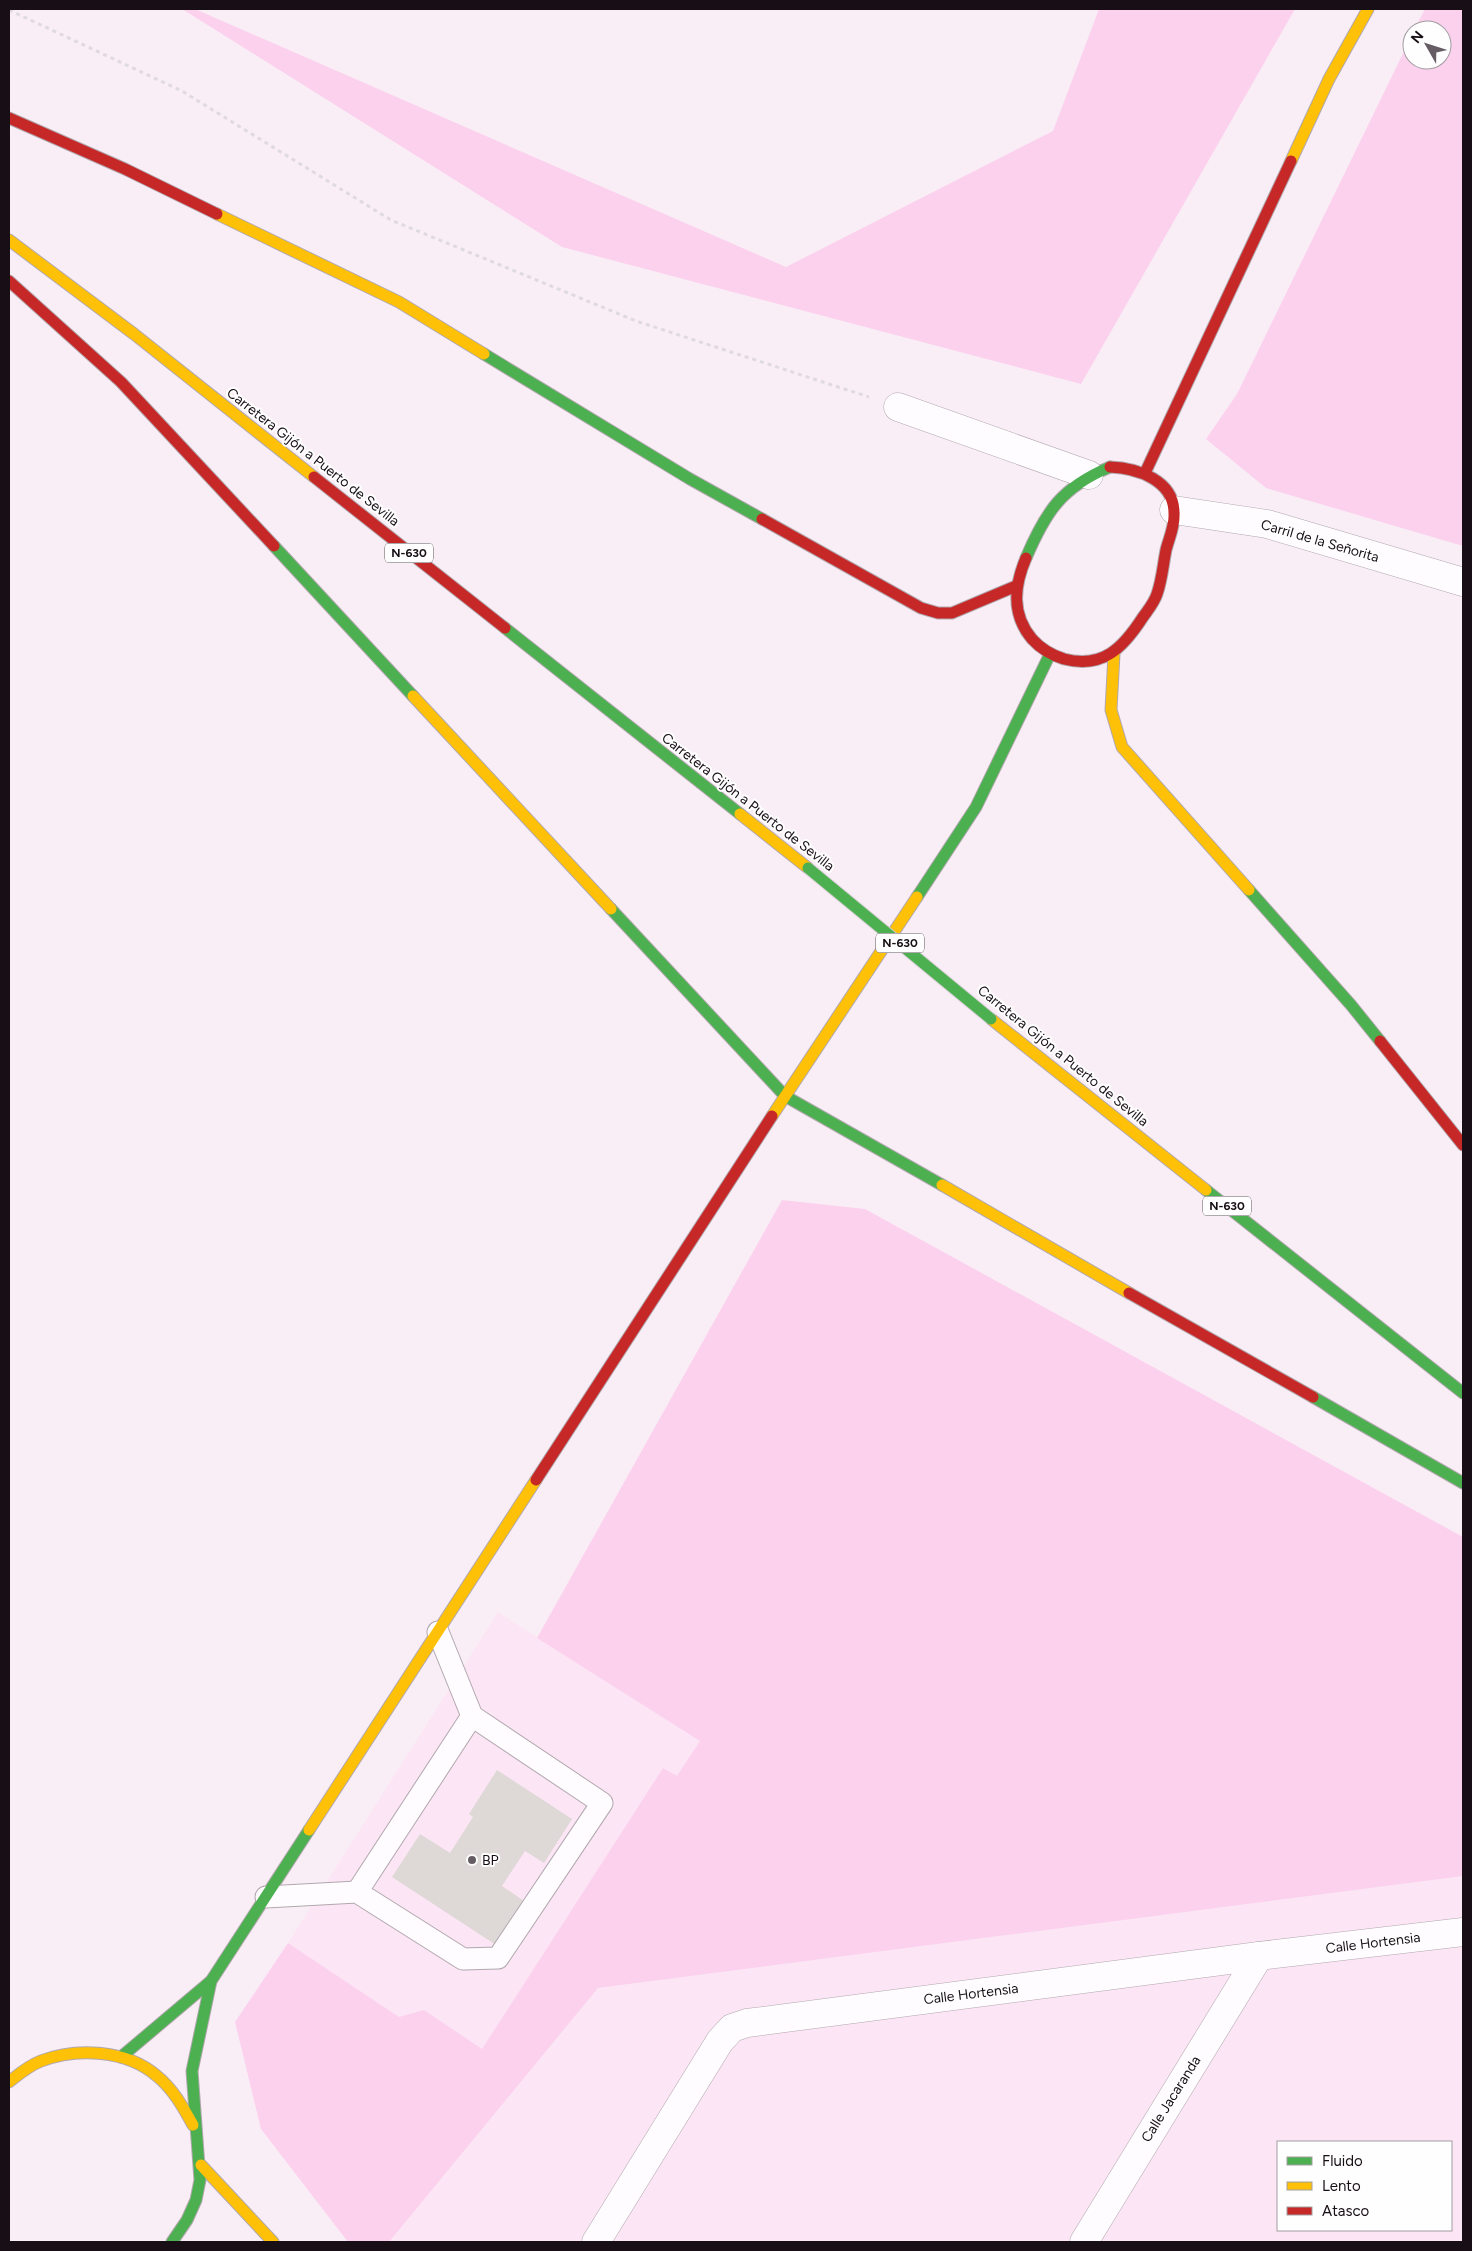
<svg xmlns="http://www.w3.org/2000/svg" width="1472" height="2251" viewBox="0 0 1472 2251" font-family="Figtree,sans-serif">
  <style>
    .built { fill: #fce5f4; fill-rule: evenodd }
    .green { fill: #fbd1ee }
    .building { fill: #ded8d7 }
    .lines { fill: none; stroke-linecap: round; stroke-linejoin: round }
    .lane-casing { stroke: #b1a8ae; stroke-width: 23 }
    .street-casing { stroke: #b1a8ae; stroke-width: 29 }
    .fast-casing { stroke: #b1a8ae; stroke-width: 13 }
    .slow-casing { stroke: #b1a8ae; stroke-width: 13 }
    .jam-casing { stroke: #b1a8ae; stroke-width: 13 }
    .path { stroke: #dfdadd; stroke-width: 3; stroke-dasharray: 4 4; stroke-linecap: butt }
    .lane { stroke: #fefcfe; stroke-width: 21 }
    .street { stroke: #fefcfe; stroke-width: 28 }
    .fast { stroke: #4caf50; stroke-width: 11 }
    .slow { stroke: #ffc107; stroke-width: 11 }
    .jam { stroke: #c62828; stroke-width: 11 }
    .fast-bridge-casing { stroke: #d4cdd2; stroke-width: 13; stroke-linecap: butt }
    .fast-bridge { stroke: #4caf50; stroke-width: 11 }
    .poi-dot { fill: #665d64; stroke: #fefefe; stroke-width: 2 }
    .labels { text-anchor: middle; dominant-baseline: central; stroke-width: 4; stroke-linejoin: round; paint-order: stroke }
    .shield { fill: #fefefe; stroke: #5c575b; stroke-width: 1 }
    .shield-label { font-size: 12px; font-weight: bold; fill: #170f15 }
    .street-label { font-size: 14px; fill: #170f15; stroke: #fefefe }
    .poi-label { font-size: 14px; fill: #170f15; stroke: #fefefe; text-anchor: start }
  </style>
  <rect width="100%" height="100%" fill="#faeef6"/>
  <g class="built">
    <path d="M498 1612 700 1741 677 1777 663 1768 482 2049 424 2010 399 2017 288 1943Z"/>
    <path d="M1463 1876V2242H389L598 1988ZM1278 2142H1451V2230H1278Z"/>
  </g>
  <g class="green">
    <path d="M182 9H195L786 267 1053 131 1099 9H1295L1081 384 562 247Z"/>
    <path d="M1425 9H1463V546L1266 488 1206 439 1237 394 1412 35V60H1442V30H1414Z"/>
    <path d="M782 1200 865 1209 1463 1537V1876L598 1988 389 2242H348L261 2129 235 2022 288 1943 399 2017 424 2010 482 2049 663 1768 677 1776 700 1741 537 1638Z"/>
  </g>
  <path class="building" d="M497 1770 572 1819 544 1863 525 1851 502 1886 524 1901 496 1945 392 1877 420 1834 450 1853 473 1817 469 1814Z"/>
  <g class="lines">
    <defs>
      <g id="lane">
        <path d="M357 1892 472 1716"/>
        <path d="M266 1897 357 1892 463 1959 498 1958 602 1803 472 1716 438 1632"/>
      </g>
      <g id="street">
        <path d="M898 407 1089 475"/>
        <path d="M1174 510 1267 524 1463 582"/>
        <path d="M596 2242 720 2041 732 2028 747 2023 1259 1956 1463 1932"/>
        <path d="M1084 2242 1259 1956"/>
      </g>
      <g id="fast">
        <path d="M484 354 690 479 762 519"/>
        <path d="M274 546 413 696"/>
        <path d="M1026 558C1046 511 1062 487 1110 467"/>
        <path d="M505 628 740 814"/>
        <path d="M1249 890 1351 1005 1380 1041"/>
        <path d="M917 897 976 807 1050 654"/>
        <path d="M611 909 785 1096 942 1185"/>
        <path d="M1206 1190 1463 1393"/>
        <path d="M1313 1397 1463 1483"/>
        <path d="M121 2057 211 1981 309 1830"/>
        <path d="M172 2242 187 2220 196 2200 200 2180 192 2071 211 1981"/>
      </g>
      <g id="slow">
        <path d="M1291 161 1329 79 1368 9"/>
        <path d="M217 214 399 302 484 354"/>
        <path d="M9 240 134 334 314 477"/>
        <path d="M1114 654 1111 710 1122 747 1249 890"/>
        <path d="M413 696 611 909"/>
        <path d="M740 814 808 868"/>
        <path d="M991 1019 1206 1190"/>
        <path d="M772 1116 917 897"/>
        <path d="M942 1185 1129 1293"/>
        <path d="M309 1830 536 1480"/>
        <path d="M9 2082C19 2074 28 2066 41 2061 77 2047 127 2050 157 2076 173 2089 183 2107 193 2125"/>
        <path d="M201 2165 273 2242"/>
      </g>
      <g id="jam">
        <path d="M9 118 125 169 217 214"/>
        <path d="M9 281 121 382 274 546"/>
        <path d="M1145 473 1291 161"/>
        <path d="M314 477 505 628"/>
        <path d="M762 519 921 608 938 613H952L1016 586"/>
        <path d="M1026 558C1014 586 1011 614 1032 639 1041 649 1051 655 1064 659 1103 669 1123 648 1143 617 1148 610 1154 603 1157 594 1162 580 1163 565 1166 550 1169 538 1175 526 1174 513 1174 480 1137 468 1110 467"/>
        <path d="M1380 1041 1463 1145"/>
        <path d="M1129 1293 1313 1397"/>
        <path d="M536 1480 772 1116"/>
      </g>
    </defs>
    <use href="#lane" class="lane-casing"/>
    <use href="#street" class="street-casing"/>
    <use href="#fast" class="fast-casing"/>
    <use href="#slow" class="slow-casing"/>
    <use href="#jam" class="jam-casing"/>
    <path class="path" d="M9 10 182 91 391 220 636 321 869 397"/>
    <use href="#lane" class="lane"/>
    <use href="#street" class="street"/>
    <use href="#fast" class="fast"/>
    <use href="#slow" class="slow"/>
    <use href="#jam" class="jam"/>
    <defs>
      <path id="fast-bridge" d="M808 868 991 1019"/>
    </defs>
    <use href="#fast-bridge" class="fast-bridge-casing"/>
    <use href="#fast-bridge" class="fast-bridge"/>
  </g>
  <circle class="poi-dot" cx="472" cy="1860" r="5"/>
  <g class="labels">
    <g class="shield">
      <rect x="385" y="543.5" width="48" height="19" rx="4"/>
      <rect x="876" y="933.5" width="48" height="19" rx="4"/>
      <rect x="1203" y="1196.5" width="48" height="19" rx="4"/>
    </g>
    <g class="shield-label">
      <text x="409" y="553">N-630</text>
      <text x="900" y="943">N-630</text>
      <text x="1227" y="1206">N-630</text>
    </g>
    <g class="street-label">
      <text transform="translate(313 457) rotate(38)">Carretera Gijón a Puerto de Sevilla</text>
      <text transform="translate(1320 541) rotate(16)">Carril de la Señorita</text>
      <text transform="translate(748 802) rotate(38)">Carretera Gijón a Puerto de Sevilla</text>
      <text transform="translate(1063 1056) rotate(39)">Carretera Gijón a Puerto de Sevilla</text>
      <text transform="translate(1373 1943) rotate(-7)">Calle Hortensia</text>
      <text transform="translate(971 1994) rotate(-7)">Calle Hortensia</text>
      <text transform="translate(1171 2099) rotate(-58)">Calle Jacaranda</text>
    </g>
    <g class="poi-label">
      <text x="482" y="1860">BP</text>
    </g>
  </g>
  <rect width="1472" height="2251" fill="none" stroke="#170f15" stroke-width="20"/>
  <rect x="1277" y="2141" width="175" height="90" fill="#fefefe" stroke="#a29ea1"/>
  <rect x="1287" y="2157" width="25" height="8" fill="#4caf50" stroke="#a29ea1"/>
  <text x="1322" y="2166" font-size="15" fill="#170f15">Fluido</text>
  <rect x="1287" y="2182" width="25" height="8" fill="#ffc107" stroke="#a29ea1"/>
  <text x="1322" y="2191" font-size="15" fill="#170f15">Lento</text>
  <rect x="1287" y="2207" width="25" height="8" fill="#c62828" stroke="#a29ea1"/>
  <text x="1322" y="2216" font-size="15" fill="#170f15">Atasco</text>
  <g transform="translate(1427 45) rotate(309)"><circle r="24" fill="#fefefe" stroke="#a29ea1"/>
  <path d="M0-4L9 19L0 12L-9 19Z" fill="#665d64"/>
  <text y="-8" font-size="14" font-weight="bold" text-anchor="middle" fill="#170f15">N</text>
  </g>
</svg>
